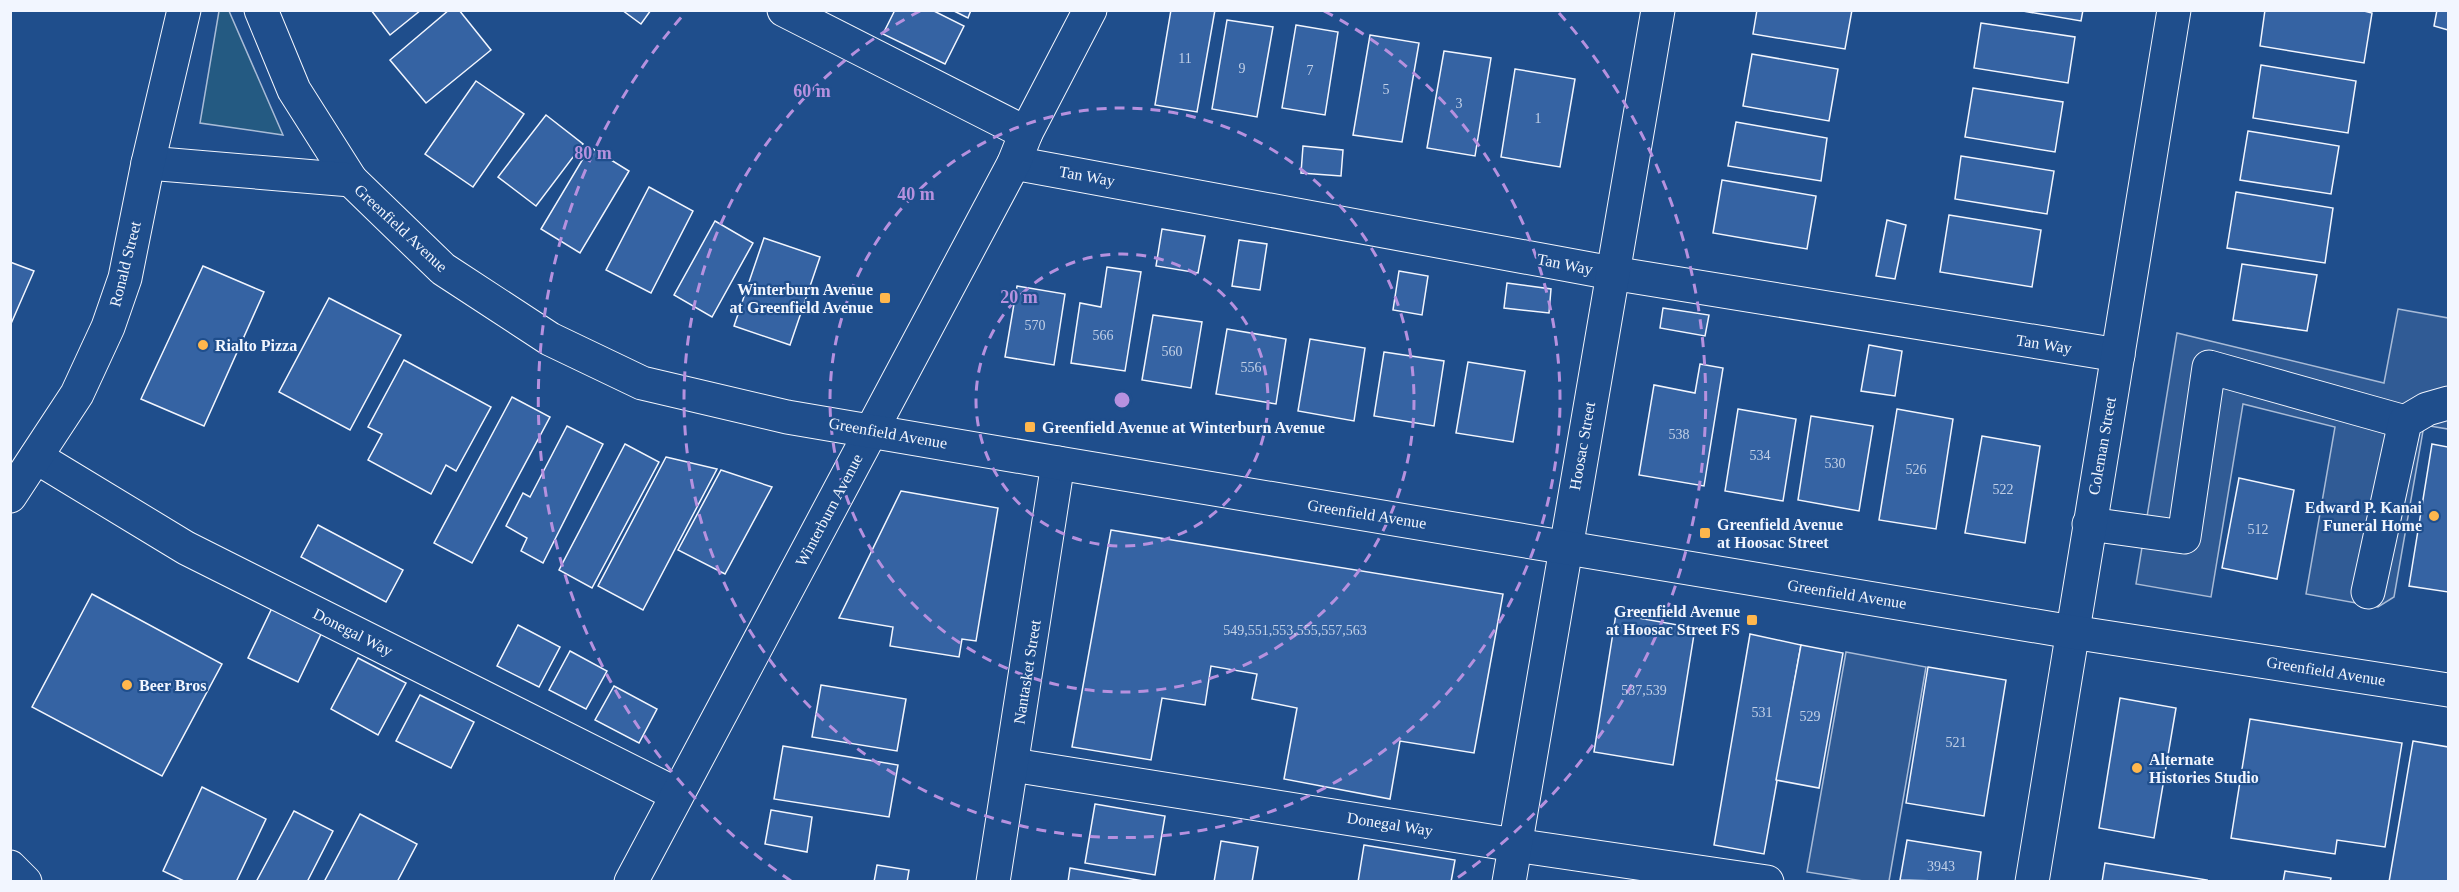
<svg xmlns="http://www.w3.org/2000/svg" width="2459" height="892" viewBox="0 0 2459 892" font-family="'Times New Roman',serif">
  <style>
    .green { fill: #245a82; stroke: #a8bbd7; stroke-width: 1.5 }
    .parking { fill: #305b95; stroke: #a8bbd7; stroke-width: 1.5 }
    .building { fill: #3563a3; stroke: #f2f6ff; stroke-width: 1.5 }
    .lines { fill: none; stroke-linecap: round; stroke-linejoin: round }
    .minor-casing { stroke: #f2f6ff; stroke-width: 35 }
    .major-casing { stroke: #f2f6ff; stroke-width: 35 }
    .minor { stroke: #1f4e8c; stroke-width: 33 }
    .major { stroke: #1f4e8c; stroke-width: 33 }
    .ring { fill: none; stroke: #b691df; stroke-width: 3; stroke-dasharray: 10 8 }
    .poi-dot { fill: #ffb74d; stroke: #1f4e8c; stroke-width: 2 }
    .labels { text-anchor: middle; dominant-baseline: central; stroke-width: 4.5; stroke-linejoin: round; paint-order: stroke }
    .number-label { font-size: 14px; fill: #c3d1e8 }
    .street-label { font-size: 16px; fill: #f2f6ff; stroke: #1f4e8c }
    .poi-label { font-size: 16px; font-weight: bold; fill: #f2f6ff; stroke: #1f4e8c; text-anchor: start }
    .centre { fill: #b691df; stroke: #1f4e8c; stroke-width: 3 }
    .ring-label { font-size: 18px; text-anchor: middle; font-weight: bold; fill: #b691df; stroke: #1f4e8c; stroke-width: 4.5; stroke-linejoin: round; paint-order: stroke }
  </style>
  <rect width="100%" height="100%" fill="#1f4e8c"/>
  <path class="green" d="M219 11H229L283 135 200 123Z"/>
  <g class="parking">
    <path d="M2398 309 2448 318V429L2424 425 2394 597 2378 607 2306 594 2335 427 2243 404 2211 597 2136 584 2177 333 2384 383Z"/>
    <path d="M1846 652 1926 667 1889 881H1863L1807 872Z"/>
  </g>
  <g class="building">
    <path d="M371 10H421L390 35Z"/>
    <path d="M449 10H459L491 50 426 103 390 60Z"/>
    <path d="M622 10H651L641 24Z"/>
    <path d="M895 10H932L964 26 945 64 883 34Z"/>
    <path d="M952 10H971L968 18Z"/>
    <path d="M1171 10H1215L1197 112 1155 105Z"/>
    <path d="M1757 10H1852L1845 49 1753 34Z"/>
    <path d="M2017 10H2083L2081 21Z"/>
    <path d="M2265 10H2360L2372 13 2364 63 2260 46Z"/>
    <path d="M2437 10H2448V30L2434 26Z"/>
    <path d="M1227 20 1273 27 1257 117 1212 109Z"/>
    <path d="M1981 23 2075 37 2068 83 1974 68Z"/>
    <path d="M1296 25 1338 32 1325 115 1282 108Z"/>
    <path d="M1370 35 1419 43 1402 142 1353 135Z"/>
    <path d="M1444 51 1491 58 1475 156 1427 148Z"/>
    <path d="M1752 54 1838 69 1829 121 1743 106Z"/>
    <path d="M2261 65 2356 81 2348 133 2253 118Z"/>
    <path d="M1515 69 1575 79 1560 167 1501 157Z"/>
    <path d="M476 81 524 114 473 187 425 154Z"/>
    <path d="M1973 88 2063 102 2055 152 1965 137Z"/>
    <path d="M546 115 583 144 536 206 498 177Z"/>
    <path d="M1736 122 1827 138 1821 181 1728 166Z"/>
    <path d="M2248 131 2339 146 2331 194 2240 180Z"/>
    <path d="M1303 146 1343 150 1341 176 1301 173Z"/>
    <path d="M590 147 629 171 580 253 541 229Z"/>
    <path d="M1961 156 2054 171 2047 214 1955 199Z"/>
    <path d="M1722 180 1816 196 1807 249 1713 233Z"/>
    <path d="M649 187 693 211 651 293 606 270Z"/>
    <path d="M2236 192 2333 208 2325 263 2227 248Z"/>
    <path d="M1949 215 2041 230 2032 287 1940 272Z"/>
    <path d="M1887 220 1906 225 1895 279 1876 276Z"/>
    <path d="M715 221 753 243 712 317 674 295Z"/>
    <path d="M1162 229 1205 236 1198 273 1156 266Z"/>
    <path d="M764 238 820 257 790 345 734 326Z"/>
    <path d="M1239 240 1267 244 1260 290 1232 286Z"/>
    <path d="M10 262 34 271 10 326Z"/>
    <path d="M2242 264 2317 275 2307 331 2233 320Z"/>
    <path d="M203 266 264 292 204 426 141 399Z"/>
    <path d="M1107 267 1141 272 1125 371 1071 363 1080 303 1101 307Z"/>
    <path d="M1399 271 1428 276 1422 315 1393 310Z"/>
    <path d="M1507 283 1551 289 1549 313 1504 308Z"/>
    <path d="M1017 286 1065 294 1054 365 1005 357Z"/>
    <path d="M329 298 401 335 350 430 279 392Z"/>
    <path d="M1663 308 1709 315 1705 336 1660 328Z"/>
    <path d="M1153 315 1202 322 1191 388 1142 380Z"/>
    <path d="M1227 329 1286 339 1276 404 1216 394Z"/>
    <path d="M1310 339 1365 348 1354 421 1298 411Z"/>
    <path d="M1869 345 1902 351 1895 396 1861 391Z"/>
    <path d="M1384 352 1444 361 1434 426 1374 416Z"/>
    <path d="M404 360 491 407 456 471 446 465 431 494 368 460 382 434 368 427Z"/>
    <path d="M1468 362 1525 371 1513 442 1456 433Z"/>
    <path d="M1700 364 1723 368 1704 486 1639 475 1654 385 1695 393Z"/>
    <path d="M512 397 550 417 472 563 434 543Z"/>
    <path d="M1738 409 1796 419 1783 501 1725 491Z"/>
    <path d="M1897 409 1953 419 1936 529 1879 520Z"/>
    <path d="M1811 416 1873 426 1859 511 1798 500Z"/>
    <path d="M567 426 603 444 543 563 521 551 527 538 506 526 523 493 530 497Z"/>
    <path d="M1982 436 2040 446 2025 543 1965 533Z"/>
    <path d="M625 444 659 462 592 588 559 570Z"/>
    <path d="M2432 444 2448 447V592L2409 586Z"/>
    <path d="M666 457 717 469 643 610 598 586Z"/>
    <path d="M721 470 772 487 725 574 678 550Z"/>
    <path d="M2239 478 2294 490 2277 579 2222 568Z"/>
    <path d="M901 491 998 508 976 641 962 639 959 657 890 646 893 627 839 618Z"/>
    <path d="M318 525 403 570 386 602 301 557Z"/>
    <path d="M1111 530 1503 594 1474 753 1400 741 1390 799 1284 779 1297 708 1252 699 1257 674 1211 666 1205 705 1162 698 1151 760 1072 747Z"/>
    <path d="M92 594 222 664 162 776 32 707Z"/>
    <path d="M272 608 322 632 298 682 248 658Z"/>
    <path d="M1616 614 1695 628 1673 765 1594 752Z"/>
    <path d="M518 625 560 647 539 687 497 666Z"/>
    <path d="M1750 634 1801 645 1764 854 1714 845Z"/>
    <path d="M1801 645 1843 653 1819 788 1776 780Z"/>
    <path d="M570 651 607 671 586 709 549 690Z"/>
    <path d="M358 658 406 683 378 735 331 709Z"/>
    <path d="M1928 667 2006 680 1984 816 1906 803Z"/>
    <path d="M821 685 906 699 897 751 812 737Z"/>
    <path d="M614 686 657 709 639 743 595 720Z"/>
    <path d="M420 695 474 722 451 768 396 741Z"/>
    <path d="M2120 698 2176 708 2154 838 2099 828Z"/>
    <path d="M2250 719 2402 743 2385 847 2337 840 2335 854 2231 838Z"/>
    <path d="M2413 741 2448 747V882H2389Z"/>
    <path d="M783 746 898 765 889 817 774 799Z"/>
    <path d="M202 787 266 819 236 882H186L163 871Z"/>
    <path d="M1095 804 1165 816 1155 875 1085 863Z"/>
    <path d="M771 810 812 817 807 852 765 844Z"/>
    <path d="M294 811 333 831 307 882H256Z"/>
    <path d="M360 814 417 844 397 882H324Z"/>
    <path d="M1907 840 1981 852 1977 882 1900 880Z"/>
    <path d="M1221 841 1258 847 1252 882H1214Z"/>
    <path d="M1364 845 1455 860 1451 882H1358Z"/>
    <path d="M2105 863 2207 880 2206 882H2102Z"/>
    <path d="M877 865 909 870 907 882H874Z"/>
    <path d="M1070 868 1149 882H1068Z"/>
    <path d="M2285 871 2331 878 2330 882H2283Z"/>
  </g>
  <g class="lines">
    <defs>
      <g id="minor">
        <path d="M784 10 1026 133"/>
        <path d="M1014 163 1612 273 2118 355"/>
        <path d="M36 457 186 548 676 794"/>
        <path d="M2089 524 2184 537 2209 367 2405 422"/>
        <path d="M2368 592 2405 422 2427 409 2448 403"/>
        <path d="M1013 765 1515 845 1767 882"/>
        <path d="M10 867 25 882"/>
        <path d="M631 882 1014 163 1026 133 1090 10"/>
        <path d="M993 882 1058 463"/>
        <path d="M1509 882 1658 10"/>
        <path d="M2032 882 2174 10"/>
      </g>
      <g id="major">
        <path d="M261 10 294 90 351 180 443 269 550 339 642 383 787 417 1058 463 2072 632 2448 690"/>
        <path d="M148 163 351 180"/>
        <path d="M10 496 77 394 108 327 125 278 148 163 184 10"/>
      </g>
    </defs>
    <use href="#minor" class="minor-casing"/>
    <use href="#major" class="major-casing"/>
    <use href="#minor" class="minor"/>
    <use href="#major" class="major"/>
  </g>
  <g class="ring">
    <circle cx="1122" cy="400" r="146"/>
    <circle cx="1122" cy="400" r="292"/>
    <path d="M1324 11A438 438 0 1 1 920 11"/>
    <path d="M791 881A584 584 0 0 1 685 13M1559 13A584 584 0 0 1 1453 881"/>
  </g>
  <g class="poi-dot">
    <rect x="879" y="292" width="12" height="12" rx="3"/>
    <circle cx="203" cy="345" r="6"/>
    <rect x="1024" y="421" width="12" height="12" rx="3"/>
    <circle cx="2434" cy="516" r="6"/>
    <rect x="1699" y="527" width="12" height="12" rx="3"/>
    <rect x="1746" y="614" width="12" height="12" rx="3"/>
    <circle cx="127" cy="685" r="6"/>
    <circle cx="2137" cy="768" r="6"/>
  </g>
  <g class="labels">
    <g class="number-label">
      <text x="1185" y="58">11</text>
      <text x="1242" y="68">9</text>
      <text x="1310" y="70">7</text>
      <text x="1386" y="89">5</text>
      <text x="1459" y="103">3</text>
      <text x="1538" y="118">1</text>
      <text x="1035" y="325">570</text>
      <text x="1103" y="335">566</text>
      <text x="1172" y="351">560</text>
      <text x="1251" y="367">556</text>
      <text x="1679" y="434">538</text>
      <text x="1760" y="455">534</text>
      <text x="1835" y="463">530</text>
      <text x="1916" y="469">526</text>
      <text x="2003" y="489">522</text>
      <text x="2258" y="529">512</text>
      <text x="1295" y="630">549,551,553,555,557,563</text>
      <text x="1644" y="690">537,539</text>
      <text x="1762" y="712">531</text>
      <text x="1810" y="716">529</text>
      <text x="1956" y="742">521</text>
      <text x="1941" y="866">3943</text>
    </g>
    <g class="street-label">
      <text transform="translate(1087 176) rotate(10)">Tan Way</text>
      <text transform="translate(401 228) rotate(43)">Greenfield Avenue</text>
      <text transform="translate(125 264) rotate(-76)">Ronald Street</text>
      <text transform="translate(1565 264) rotate(11)">Tan Way</text>
      <text transform="translate(2044 344) rotate(9)">Tan Way</text>
      <text transform="translate(888 433) rotate(10)">Greenfield Avenue</text>
      <text transform="translate(1582 446) rotate(-80)">Hoosac Street</text>
      <text transform="translate(2102 446) rotate(-80)">Coleman Street</text>
      <text transform="translate(829 510) rotate(-62)">Winterburn Avenue</text>
      <text transform="translate(1367 514) rotate(9)">Greenfield Avenue</text>
      <text transform="translate(1847 594) rotate(9)">Greenfield Avenue</text>
      <text transform="translate(353 632) rotate(27)">Donegal Way</text>
      <text transform="translate(2326 671) rotate(9)">Greenfield Avenue</text>
      <text transform="translate(1027 672) rotate(-81)">Nantasket Street</text>
      <text transform="translate(1390 824) rotate(9)">Donegal Way</text>
    </g>
    <g class="poi-label">
      <text x="873" y="289" text-anchor="end">Winterburn Avenue<tspan x="873" dy="18">at Greenfield Avenue</tspan></text>
      <text x="215" y="345">Rialto Pizza</text>
      <text x="1042" y="427">Greenfield Avenue at Winterburn Avenue</text>
      <text x="2422" y="507" text-anchor="end">Edward P. Kanai<tspan x="2422" dy="18">Funeral Home</tspan></text>
      <text x="1717" y="524">Greenfield Avenue<tspan x="1717" dy="18">at Hoosac Street</tspan></text>
      <text x="1740" y="611" text-anchor="end">Greenfield Avenue<tspan x="1740" dy="18">at Hoosac Street FS</tspan></text>
      <text x="139" y="685">Beer Bros</text>
      <text x="2149" y="759">Alternate<tspan x="2149" dy="18">Histories Studio</tspan></text>
    </g>
  </g>
  <circle cx="1122" cy="400" r="9" class="centre"/>
  <g class="ring-label">
    <text x="812" y="97">60 m</text>
    <text x="593" y="159">80 m</text>
    <text x="916" y="200">40 m</text>
    <text x="1019" y="303">20 m</text>
  </g>
  <rect width="2459" height="892" fill="none" stroke="#f2f6ff" stroke-width="24"/>
</svg>
